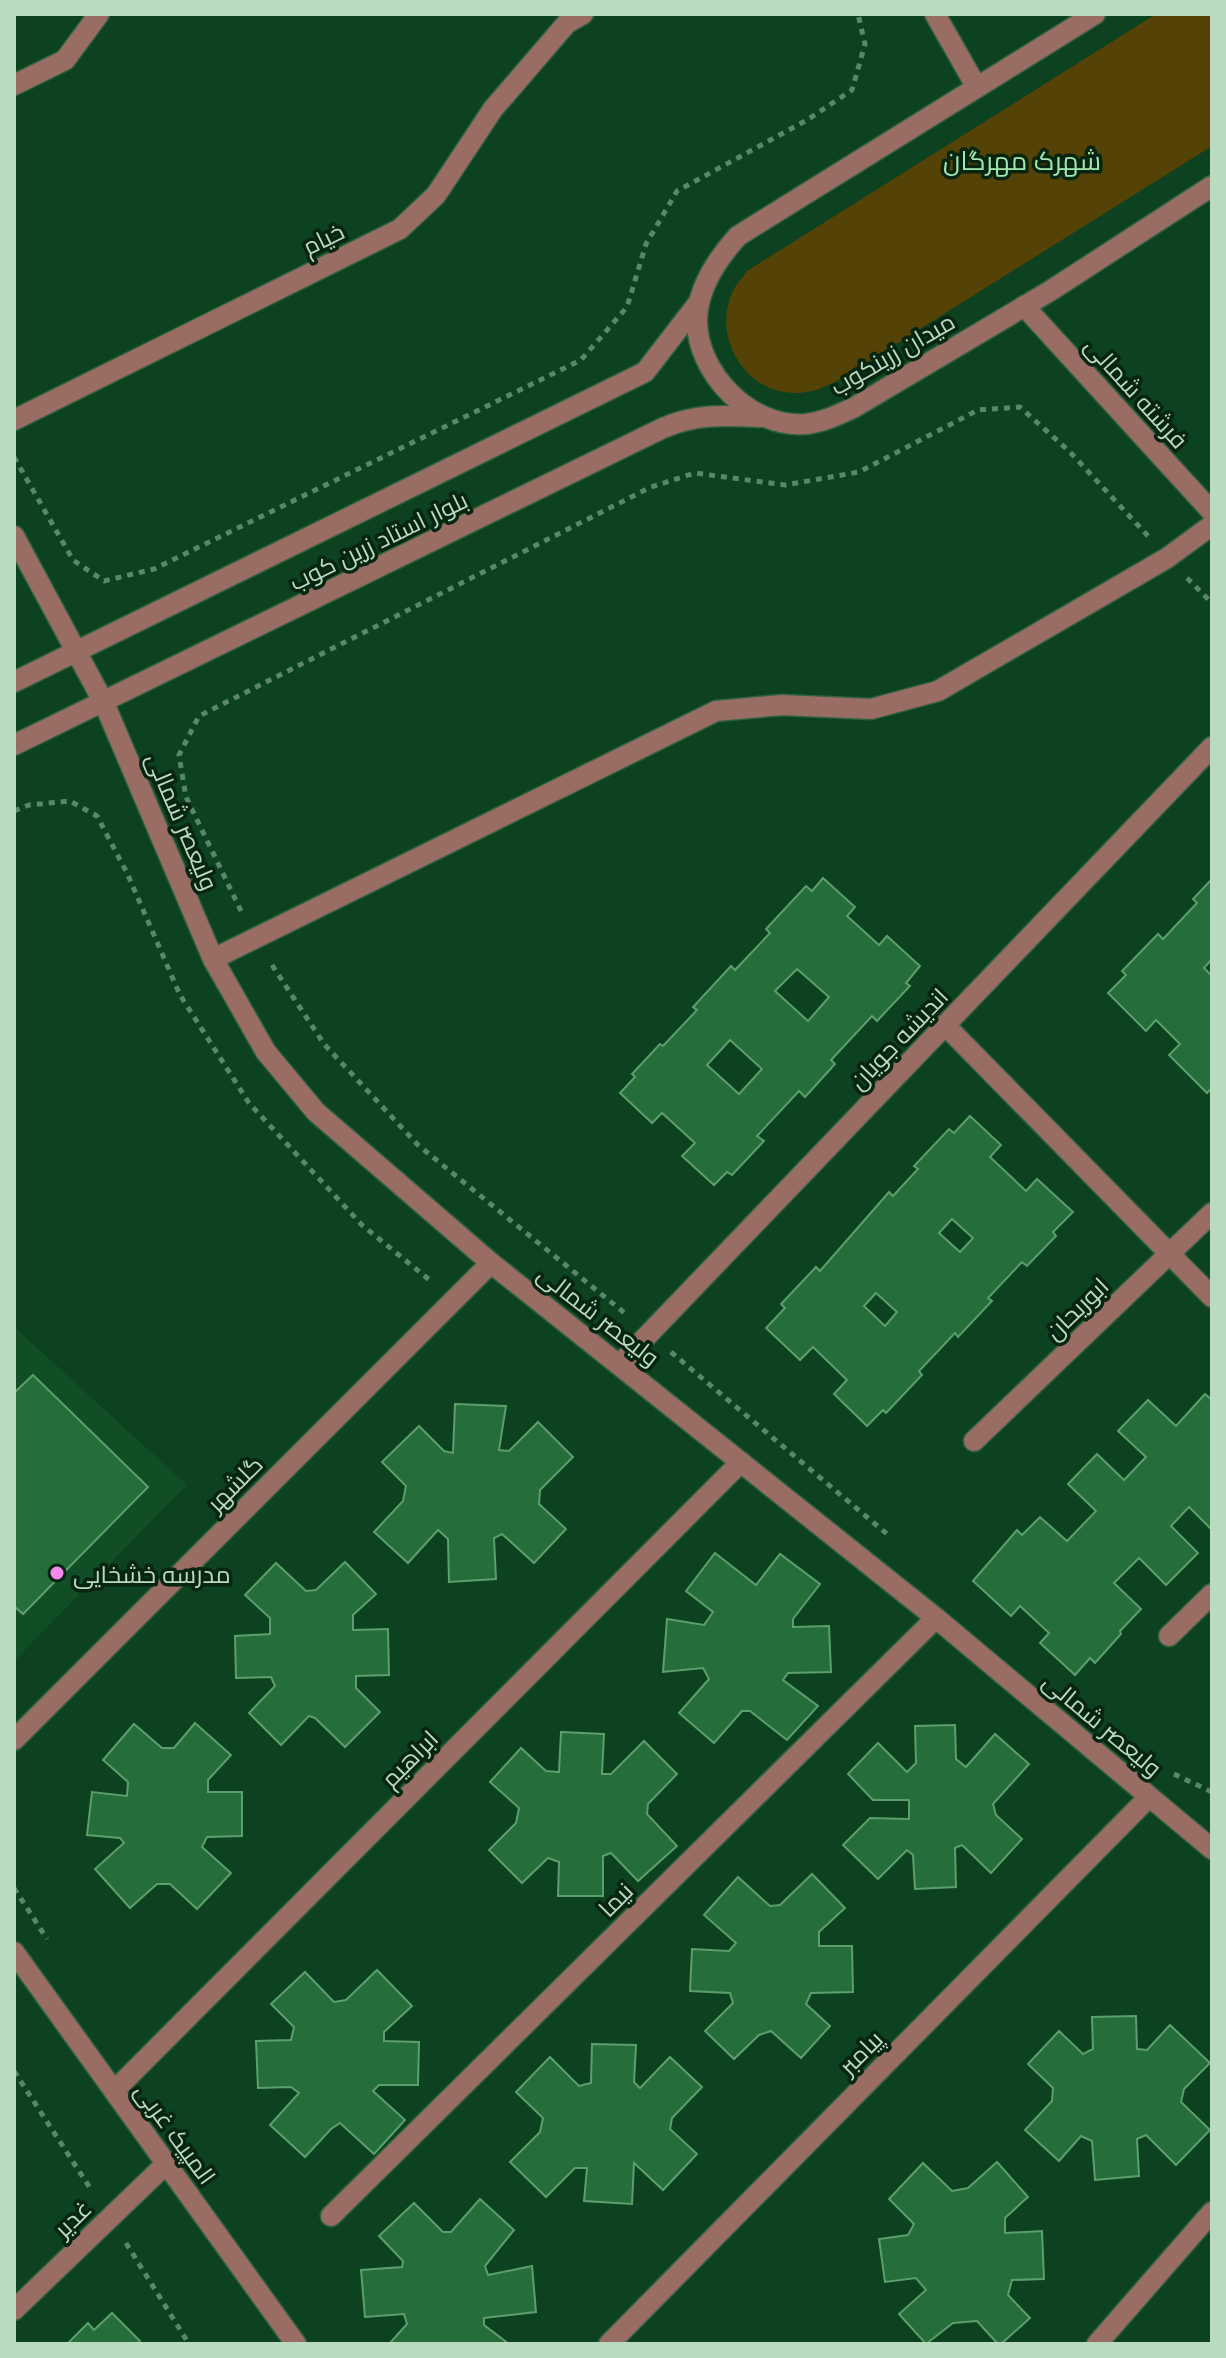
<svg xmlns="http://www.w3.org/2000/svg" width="1226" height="2358" viewBox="0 0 1226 2358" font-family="'Open Sans',Cairo,sans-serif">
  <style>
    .built { fill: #114e26 }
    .green { fill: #544206 }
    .building { fill: #266d3c; stroke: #5c9f6c; stroke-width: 2; fill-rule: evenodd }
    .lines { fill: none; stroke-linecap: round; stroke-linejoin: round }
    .minor-casing { stroke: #2f613f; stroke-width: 23 }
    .path { stroke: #5a8767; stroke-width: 5; stroke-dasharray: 6 6; stroke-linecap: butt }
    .minor { stroke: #996d64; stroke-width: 20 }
    .poi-dot { fill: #f788ec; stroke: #082511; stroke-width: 3 }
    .labels { text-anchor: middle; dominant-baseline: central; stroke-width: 7; stroke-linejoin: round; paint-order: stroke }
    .street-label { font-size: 24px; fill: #badbc0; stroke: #082511 }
    .poi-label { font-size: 24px; fill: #badbc0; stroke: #082511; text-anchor: start }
    .neighbourhood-label { font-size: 26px; fill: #a2e7b1; stroke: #082511 }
  </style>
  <rect width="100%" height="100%" fill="#0c421f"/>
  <path class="built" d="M14 1327 187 1485 14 1661Z"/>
  <path class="green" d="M1156 14H1212V146L837 381C823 388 811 393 796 393 745 394 711 336 733 291 736 284 743 277 747 271Z"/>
  <g class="building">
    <path d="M823 878 855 907 847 916 879 945 887 936 920 966 906 983 910 986 877 1021 872 1016 831 1060 835 1064 805 1097 799 1091 757 1136 764 1141 732 1175 727 1172 714 1185 682 1156 695 1143 662 1113 652 1123 620 1093 635 1077 632 1074 660 1044 663 1046 697 1010 693 1007 731 966 735 970 770 933 766 929 806 886 812 891ZM797 969 829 997 808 1021 775 991ZM730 1040 762 1069 739 1094 707 1065Z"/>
    <path d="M1212 879V959L1204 968 1212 976V1088L1207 1093 1169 1055 1180 1044 1156 1020 1146 1031 1108 993 1126 975 1122 971 1158 934 1163 939 1197 903 1193 899Z"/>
    <path d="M970 1116 1001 1145 990 1157 1026 1191 1037 1179 1073 1212 1053 1232 1056 1236 1027 1266 1022 1262 988 1298 992 1301 958 1337 955 1333 919 1371 922 1375 886 1413 883 1410 867 1426 834 1394 847 1380 813 1347 800 1360 766 1328 785 1308 781 1304 816 1267 820 1271 889 1192 893 1196 918 1169 914 1166 949 1129 954 1133ZM952 1219 973 1238 960 1252 939 1233ZM876 1293 897 1312 885 1326 864 1306Z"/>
    <path d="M33 1375 148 1487 23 1614 14 1606V1393Z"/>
    <path d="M1205 1394 1212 1400V1530L1189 1507 1171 1526 1198 1553 1166 1585 1139 1558 1114 1583 1141 1609 1120 1631 1121 1634 1095 1663 1090 1658 1075 1675 1040 1643 1049 1633 1020 1606 1011 1616 973 1581 1017 1530 1022 1535 1040 1517 1067 1541 1096 1511 1068 1484 1097 1454 1124 1480 1146 1457 1118 1431 1148 1400 1176 1426Z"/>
    <path d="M455 1404 506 1406 499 1450 509 1451 538 1422 573 1457 540 1490 539 1504 566 1529 534 1563 502 1534 494 1538 496 1579 449 1582 448 1539 438 1530 408 1563 374 1532 403 1501 406 1486 382 1462 419 1426 444 1451 453 1453Z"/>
    <path d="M715 1553 756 1585 780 1554 820 1584 793 1619V1627L829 1626 831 1672 788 1673 783 1680 818 1706 787 1740 750 1711H742L714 1743 679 1713 709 1679 703 1668 663 1672 667 1619 704 1625 713 1612 686 1591Z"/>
    <path d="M345 1562 376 1594 353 1615V1630L388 1629 389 1675 356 1676V1688L380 1712 345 1747 315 1718 309 1716 281 1745 249 1713 275 1686 271 1677 236 1678 235 1636 270 1634V1618L245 1595 276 1563 306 1591 316 1590Z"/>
    <path d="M195 1723 231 1755 208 1780V1792H242V1836L207 1837 202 1847 231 1873 197 1909 170 1884H157L130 1908 95 1869 124 1843 120 1838 87 1835 92 1792 127 1796 128 1782 103 1760 134 1724 162 1748H174Z"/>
    <path d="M955 1725 956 1759 966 1767 995 1734 1029 1764 993 1804 996 1815 1022 1839 991 1873 962 1845 955 1848 956 1887 915 1889 913 1855 907 1850 878 1879 843 1845 870 1818 909 1819V1800H873L848 1774 878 1743 907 1772 916 1763 915 1726Z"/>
    <path d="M561 1732 604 1734 602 1774H611L644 1741 677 1774 648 1804 647 1814 677 1846 638 1881 611 1853 603 1856V1896H558L559 1862 548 1858 522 1883 489 1850 516 1823 519 1808 490 1782 521 1748 546 1771 559 1772Z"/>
    <path d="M812 1874 845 1908 819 1932V1946H852L853 1992 811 1993 806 2004 830 2026 801 2058 771 2031 759 2035 734 2059 705 2031 733 2003 730 1993 690 1991 692 1949 729 1951 736 1943 704 1915 738 1877 770 1906 780 1905Z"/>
    <path d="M377 1970 412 2006 384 2032V2041L419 2042 418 2085H379L373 2091 405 2120 374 2154 340 2123 331 2129 305 2157 270 2125 299 2093 291 2087 258 2088 256 2041 291 2040 294 2027 271 2004 305 1972 334 2002 346 2000Z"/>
    <path d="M1136 2016 1137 2049 1147 2050 1170 2025 1210 2063 1184 2089 1181 2102 1210 2130 1176 2165 1146 2135 1137 2139 1139 2176 1095 2180 1092 2141 1081 2136 1059 2161 1025 2130 1052 2101 1053 2088 1028 2064 1059 2031 1083 2054 1093 2049 1092 2017Z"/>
    <path d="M592 2044 636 2045 634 2082 640 2088 670 2057 702 2087 672 2118 670 2129 697 2154 663 2190 634 2163 632 2204 584 2201 587 2168H575L546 2197 510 2162 540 2132 543 2118 516 2092 550 2057 579 2086 591 2083Z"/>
    <path d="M997 2162 1028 2197 1005 2218V2233L1042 2231 1044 2279 1012 2280 1008 2295 1030 2318 1001 2344H998L977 2321 953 2323 926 2344 899 2314 926 2290 916 2278 885 2282 879 2239 908 2235 914 2224 889 2199 923 2163 952 2191 968 2188Z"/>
    <path d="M480 2199 514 2230 485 2266 488 2275 532 2266 536 2312 484 2318V2325L509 2344H389L407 2324 404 2314 365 2317 361 2270 402 2267 403 2261 379 2236 414 2203 443 2232H451Z"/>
    <path d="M112 2313 140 2341 137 2344H67L88 2323 94 2330Z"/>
  </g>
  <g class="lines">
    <defs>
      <g id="minor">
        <path d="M935 14 976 86"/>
        <path d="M1095 14 738 236C718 258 698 288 697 319 696 373 751 429 806 424 823 422 838 415 853 408L1050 291 1212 186"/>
        <path d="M14 85 65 60 99 14"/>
        <path d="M1024 306 1212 512"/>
        <path d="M14 420 400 229 436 195 493 109 567 23 583 14"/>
        <path d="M14 536 104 703 213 959 266 1052 316 1112 491 1263 936 1618 1212 1849"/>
        <path d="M14 682 645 372 699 302"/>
        <path d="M14 745 663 428C695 414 724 415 759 417"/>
        <path d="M213 959 716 711 782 705 871 709 938 691 1167 558 1212 525"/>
        <path d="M946 1026 1212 1297"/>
        <path d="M620 1364 1212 747"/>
        <path d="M974 1441 1212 1213"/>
        <path d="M1169 1636 1212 1594"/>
        <path d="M14 1740 491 1263"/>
        <path d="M14 1952 296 2344"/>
        <path d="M114 2091 741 1462"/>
        <path d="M331 2216 936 1618"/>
        <path d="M14 2310 166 2164"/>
        <path d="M609 2344 1149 1797"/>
        <path d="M1097 2344 1212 2212"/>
      </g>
    </defs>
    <use href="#minor" class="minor-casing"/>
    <g class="path">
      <path d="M14 457 73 560 104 581 154 569 581 360 627 307 646 244 677 191 807 120 852 90 865 44 858 14"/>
      <path d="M1187 578 1212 603"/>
      <path d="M14 811 29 805 70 801 97 816 127 873 180 995 249 1103 362 1225 432 1282"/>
      <path d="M241 911 186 797 179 755 199 716 651 487 695 473 785 485 859 472 978 410 1020 407 1070 452 1148 536"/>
      <path d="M272 965 324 1044 418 1145 627 1315"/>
      <path d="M671 1352 887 1534"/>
      <path d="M1174 1774 1212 1792"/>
      <path d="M14 1888 47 1939"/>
      <path d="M14 2071 92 2191"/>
      <path d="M126 2243 189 2344"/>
    </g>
    <use href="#minor" class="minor"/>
  </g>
  <circle class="poi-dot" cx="57" cy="1573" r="8"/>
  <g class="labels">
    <g class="street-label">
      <text transform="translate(323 238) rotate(-26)">خیام</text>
      <text transform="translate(892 353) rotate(-30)">میدان زرینکوب</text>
      <text transform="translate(1137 392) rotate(48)">فرشته شمالی</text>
      <text transform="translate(378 540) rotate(-26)">بلوار استاد زرین کوب</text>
      <text transform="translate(183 821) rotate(67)">ولیعصر شمالی</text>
      <text transform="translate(898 1038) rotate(-46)">اندیشه جویان</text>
      <text transform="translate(1076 1308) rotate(-44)">ابوریحان</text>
      <text transform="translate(599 1315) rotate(38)">ولیعصر شمالی</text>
      <text transform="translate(234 1483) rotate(-45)">گلشهر</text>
      <text transform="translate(1103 1724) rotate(40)">ولیعصر شمالی</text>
      <text transform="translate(409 1758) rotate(-45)">ابراهیم</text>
      <text transform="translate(615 1899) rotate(-45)">نیما</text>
      <text transform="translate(860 2052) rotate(-45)">پیامبر</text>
      <text transform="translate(176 2133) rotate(54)">المپیک غربی</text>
      <text transform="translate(72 2218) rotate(-44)">غدیر</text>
    </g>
    <g class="poi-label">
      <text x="73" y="1573">مدرسه خشخایی</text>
    </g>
    <g class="neighbourhood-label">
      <text x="1022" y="160">شهرک مهرگان</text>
    </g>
  </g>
  <rect width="1226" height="2358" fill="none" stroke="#badbc0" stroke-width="32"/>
</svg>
